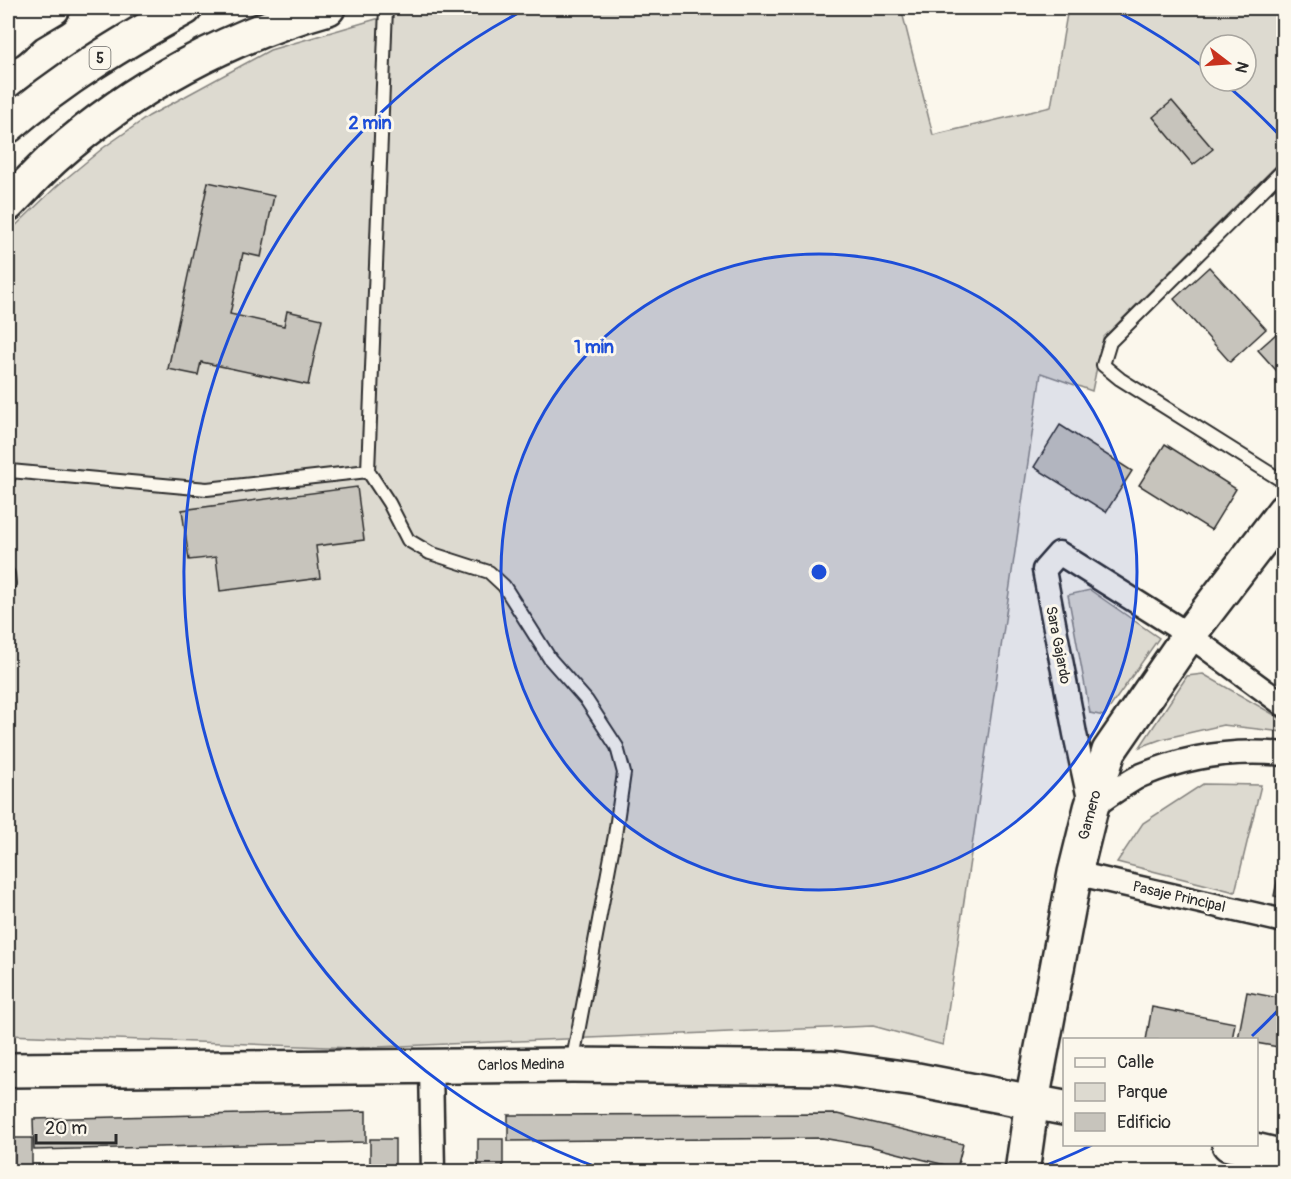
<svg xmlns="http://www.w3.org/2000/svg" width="1291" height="1179" viewBox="0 0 1291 1179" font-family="Pangolin,sans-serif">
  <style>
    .green { fill: #dddad0; stroke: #84827e; stroke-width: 1.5; fill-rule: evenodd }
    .building { fill: #c7c4bc; stroke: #2b2b2b; stroke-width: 1.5 }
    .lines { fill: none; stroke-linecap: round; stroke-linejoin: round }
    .lane-casing { stroke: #2b2b2b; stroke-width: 16 }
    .street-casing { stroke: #2b2b2b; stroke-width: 27 }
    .secondary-casing { stroke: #2b2b2b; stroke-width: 38 }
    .primary-casing { stroke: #2b2b2b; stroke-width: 38 }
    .highway-casing { stroke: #2b2b2b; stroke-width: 38 }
    .lane { stroke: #fbf7ec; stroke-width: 12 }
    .street { stroke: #fbf7ec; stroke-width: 22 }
    .secondary { stroke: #fbf7ec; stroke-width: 33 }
    .primary { stroke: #fbf7ec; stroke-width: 33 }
    .highway { stroke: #fbf7ec; stroke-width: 33 }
    .ring { fill: none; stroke: #1d4ed8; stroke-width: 3 }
    .labels { text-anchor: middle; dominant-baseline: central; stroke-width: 6; stroke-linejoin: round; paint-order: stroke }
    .shield { fill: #fbf7ec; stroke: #696865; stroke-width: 1.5 }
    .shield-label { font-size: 14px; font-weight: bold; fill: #2b2b2b }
    .street-label { font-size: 15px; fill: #2b2b2b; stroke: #fbf7ec }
    .centre { fill: #1d4ed8; stroke: #fbf7ec; stroke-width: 3 }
    .ring-label { font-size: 18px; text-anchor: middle; font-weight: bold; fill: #1d4ed8; stroke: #fbf7ec; stroke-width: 6; stroke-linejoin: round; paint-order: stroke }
  </style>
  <rect width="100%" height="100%" fill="#fbf7ec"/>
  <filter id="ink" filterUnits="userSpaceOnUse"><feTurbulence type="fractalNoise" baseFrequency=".0167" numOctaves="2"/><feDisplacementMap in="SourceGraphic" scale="12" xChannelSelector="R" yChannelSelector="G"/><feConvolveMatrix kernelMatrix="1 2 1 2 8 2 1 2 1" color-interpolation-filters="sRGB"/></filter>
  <g filter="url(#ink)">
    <g class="green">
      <path d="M414 8H901L933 135 1051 107 1068 8H1283V159L1103 338 1092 391 1041 373 943 1045 873 1026 354 1048 8 1035V233L57 186 103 148 149 116 270 50ZM1210 45H1246V81H1210Z"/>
      <path d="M1090 590 1159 638 1104 716 1090 713 1068 595Z"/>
      <path d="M1203 674 1283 720V732L1223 725 1162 739 1140 747 1187 676Z"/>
      <path d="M1203 784 1261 785 1235 892 1117 862 1143 823Z"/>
    </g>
    <g class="building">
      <path d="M1172 101 1213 149 1193 165 1153 117Z"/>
      <path d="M208 182 274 196 261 257 243 253 230 314 284 326 287 311 322 319 308 385 201 362 198 375 168 369Z"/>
      <path d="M1209 267 1266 329 1230 362 1174 299Z"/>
      <path d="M1284 327V379L1258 350Z"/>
      <path d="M1060 425 1132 471 1106 512 1034 467Z"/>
      <path d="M1165 444 1236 489 1211 530 1139 485Z"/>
      <path d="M357 487 364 540 316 546 320 578 220 591 216 557 189 560 182 510Z"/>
      <path d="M1284 850V898L1274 896Z"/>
      <path d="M1247 992 1284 999V1048L1256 1043V1040L1238 1039Z"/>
      <path d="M1152 1007 1235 1023 1232 1040H1146Z"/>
      <path d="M366 1111V1142L34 1150 33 1119Z"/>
      <path d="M837 1114 963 1144 957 1168 869 1146 822 1138 508 1141V1115Z"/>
      <rect x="8" y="1138" width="24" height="34"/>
      <rect x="370" y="1139" width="25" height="33"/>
      <rect x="478" y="1139" width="25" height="33"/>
    </g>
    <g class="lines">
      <defs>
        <g id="lane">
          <path d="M1284 169 1110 342 1103 365 1120 379 1284 482"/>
          <path d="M368 471 386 8"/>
          <path d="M8 479 10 471 207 489 368 471 389 503 408 540 430 553 489 572 504 586 550 659 587 701 617 747 624 773 615 835 572 1064"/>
          <path d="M8 574 9 584"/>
        </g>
        <g id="street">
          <path d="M1284 705 1189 635 1059 553 1044 570 1075 734 1091 808C1108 797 1125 783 1142 775 1187 756 1235 749 1284 754"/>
          <path d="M1075 873 1284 921"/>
          <path d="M431 1066 433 1172"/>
        </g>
        <g id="secondary">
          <path d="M8 1070 572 1065 832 1068 917 1080 1064 1108"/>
          <path d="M1229 1144 1284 1157"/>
          <path d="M1022 1172 1032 1101 1075 873 1091 808 1109 751 1189 635 1284 511"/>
        </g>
        <path id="primary" d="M8 204C24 188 39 171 56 156 134 86 229 36 328 8"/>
        <g id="highway">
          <path d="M8 40 26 24 53 8"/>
          <path d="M8 126C62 79 123 42 185 8"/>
        </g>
      </defs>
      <use href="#lane" class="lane-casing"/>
      <use href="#street" class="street-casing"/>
      <use href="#secondary" class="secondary-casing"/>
      <use href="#primary" class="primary-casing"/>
      <use href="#highway" class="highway-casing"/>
      <use href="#lane" class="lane"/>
      <use href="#street" class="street"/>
      <use href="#secondary" class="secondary"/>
      <use href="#primary" class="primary"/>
      <use href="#highway" class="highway"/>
    </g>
  </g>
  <circle cx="819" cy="572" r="318" fill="#1d4ed8" fill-opacity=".12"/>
  <g class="ring">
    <circle cx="819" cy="572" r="318"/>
    <path d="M1283 1005A635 635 0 0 1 1252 1036M1092 1145A635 635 0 0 1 1031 1171M607 1171A635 635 0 0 1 526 9M1112 9A635 635 0 0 1 1210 72M1223 82A635 635 0 0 1 1283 139"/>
  </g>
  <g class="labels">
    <rect class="shield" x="89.5" y="47" width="21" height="22" rx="4.5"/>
    <g class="shield-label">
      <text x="100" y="58">5</text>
    </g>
    <g class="street-label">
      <text transform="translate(1058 645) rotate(79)">Sara Gajardo</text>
      <text transform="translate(1090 815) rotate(-75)">Gamero</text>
      <text transform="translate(1179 897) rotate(13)">Pasaje Principal</text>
      <text transform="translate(521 1065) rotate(-1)">Carlos Medina</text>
    </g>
  </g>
  <circle cx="819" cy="572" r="9" class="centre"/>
  <g class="ring-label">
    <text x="370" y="129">2 min</text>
    <text x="594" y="353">1 min</text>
  </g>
  <rect width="1291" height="1179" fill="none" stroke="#fbf7ec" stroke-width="30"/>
  <rect x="15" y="15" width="1261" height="1149" fill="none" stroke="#2b2b2b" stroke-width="2" filter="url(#ink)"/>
  <rect x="1063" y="1038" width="195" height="108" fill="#fbf7ec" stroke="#a8a59f" stroke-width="1.5"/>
  <rect x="1075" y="1058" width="30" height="9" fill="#fbf7ec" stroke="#a8a59f" stroke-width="1.5"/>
  <text x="1117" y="1068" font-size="18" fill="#2b2b2b">Calle</text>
  <rect x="1075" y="1083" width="30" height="18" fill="#dddad0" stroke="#a8a59f" stroke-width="1.5"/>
  <text x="1117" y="1098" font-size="18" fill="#2b2b2b">Parque</text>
  <rect x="1075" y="1113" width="30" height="18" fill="#c7c4bc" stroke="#a8a59f" stroke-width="1.5"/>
  <text x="1117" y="1128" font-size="18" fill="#2b2b2b">Edificio</text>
  <g transform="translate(1228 63) rotate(107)"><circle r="28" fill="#fbf7ec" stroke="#a8a59f" stroke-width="1.5"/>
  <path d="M0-4.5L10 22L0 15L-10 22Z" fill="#c8321e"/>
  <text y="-9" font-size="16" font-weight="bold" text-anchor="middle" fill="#2b2b2b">N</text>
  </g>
  <path d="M36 1134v9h80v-9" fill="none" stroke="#2b2b2b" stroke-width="3"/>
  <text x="45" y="1134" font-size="18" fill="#2b2b2b" stroke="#fbf7ec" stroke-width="4.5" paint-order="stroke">20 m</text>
</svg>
